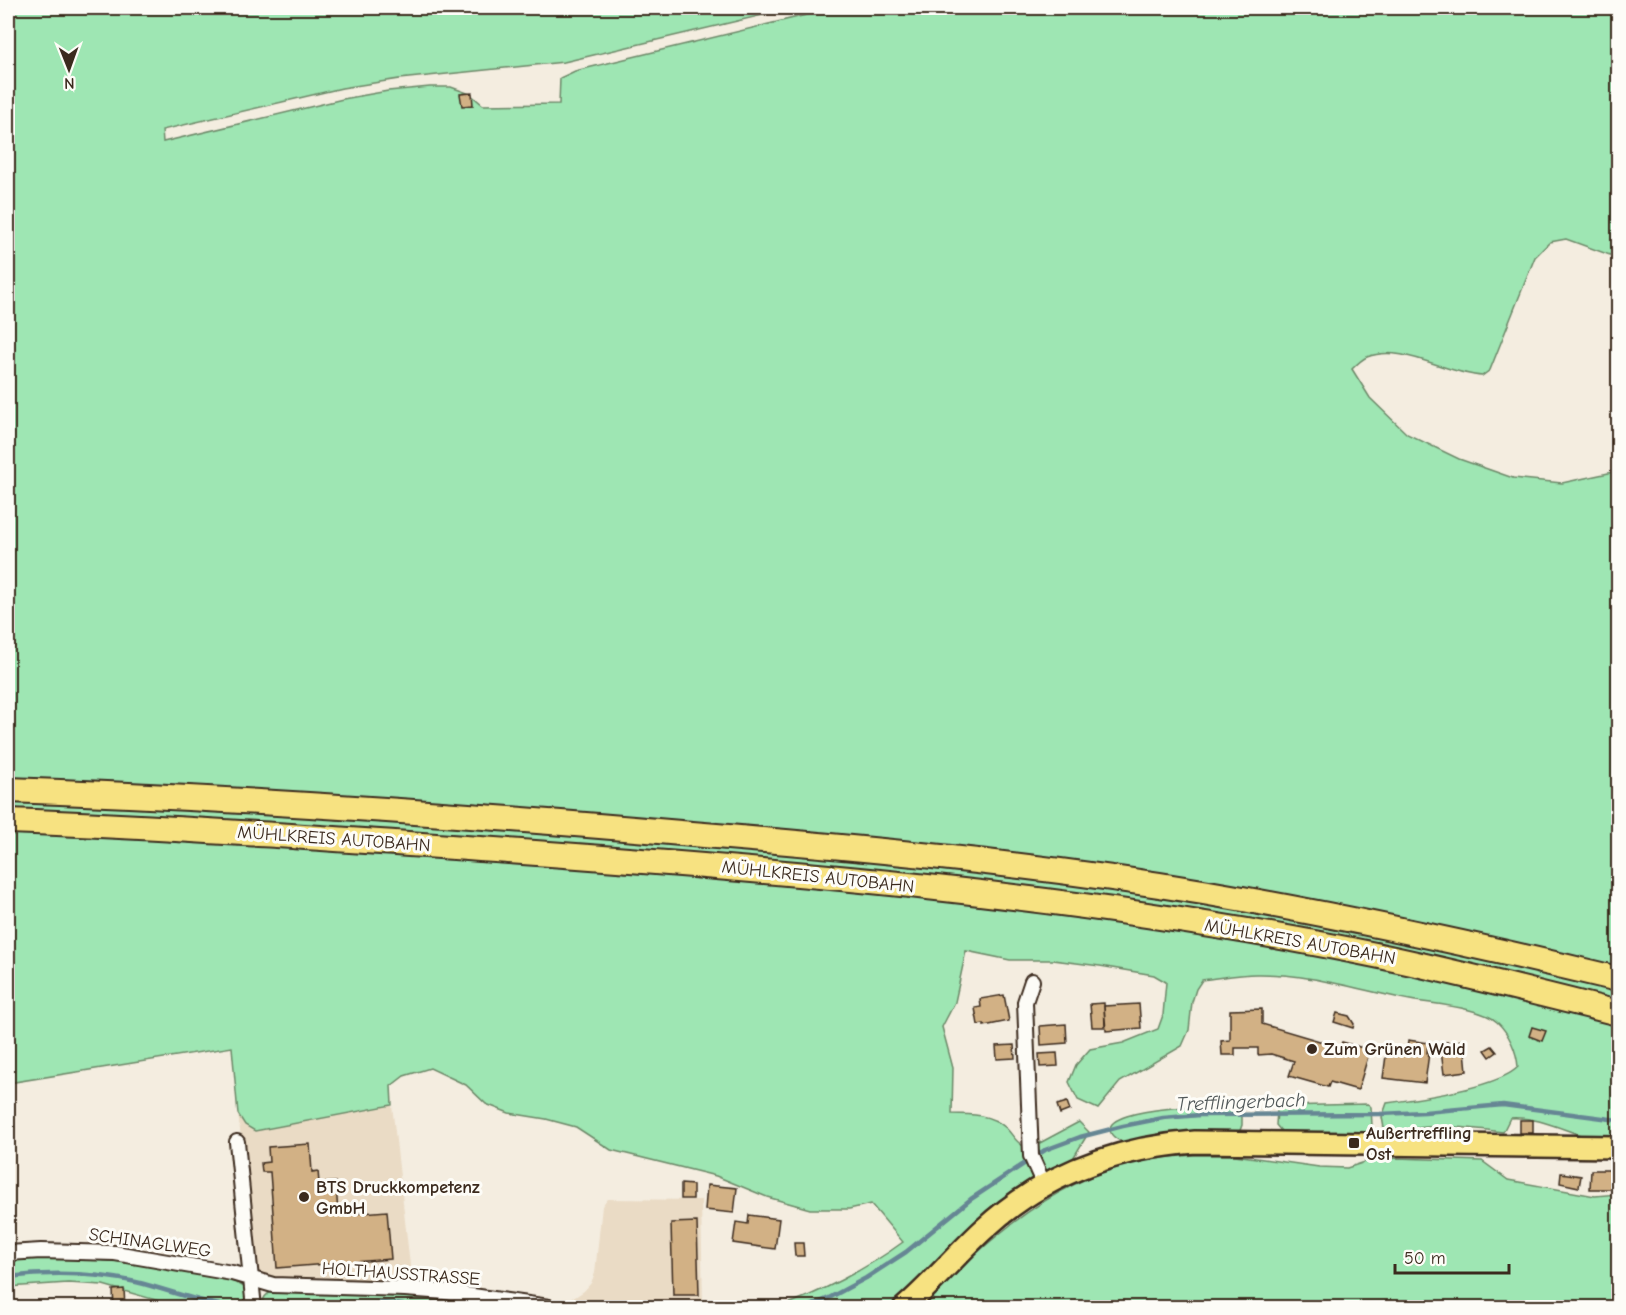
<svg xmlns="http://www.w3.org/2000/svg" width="1626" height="1315" viewBox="0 0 1626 1315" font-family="'Comic Neue',sans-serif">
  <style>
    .built { fill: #eadbc5 }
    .green { fill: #9ee6b3; stroke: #6c8868; stroke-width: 1.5 }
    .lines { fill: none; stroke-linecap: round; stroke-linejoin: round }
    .stream { stroke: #668694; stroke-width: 4.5 }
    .building { fill: #d2b185; stroke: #3b2a1e; stroke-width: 1.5 }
    .street-casing { stroke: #3b2a1e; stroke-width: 18 }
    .primary-casing { stroke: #3b2a1e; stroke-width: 26 }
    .highway-casing { stroke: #3b2a1e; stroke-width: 28 }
    .street { stroke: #fdfcf7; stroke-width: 14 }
    .primary { stroke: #f7e281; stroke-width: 21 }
    .highway { stroke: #f7e281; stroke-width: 24 }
    .poi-dot { fill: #3b2a1e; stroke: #fdfcf7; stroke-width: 2 }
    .labels { text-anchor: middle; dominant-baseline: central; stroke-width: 6; stroke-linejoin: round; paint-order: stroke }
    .street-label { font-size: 18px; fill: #3b2a1e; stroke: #fdfcf7 }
    .poi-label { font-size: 18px; font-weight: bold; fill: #3b2a1e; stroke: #fdfcf7; text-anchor: start }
    .water-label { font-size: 20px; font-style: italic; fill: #515859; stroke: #fdfcf7 }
  </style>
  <rect width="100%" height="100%" fill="#f4ede0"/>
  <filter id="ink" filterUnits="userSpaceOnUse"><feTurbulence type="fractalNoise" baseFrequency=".0167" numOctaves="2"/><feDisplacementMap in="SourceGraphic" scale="12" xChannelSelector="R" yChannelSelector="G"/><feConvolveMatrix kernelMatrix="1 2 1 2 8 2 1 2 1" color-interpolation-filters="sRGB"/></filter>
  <g filter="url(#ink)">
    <g class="built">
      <path d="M392 1105 412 1283 283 1280 269 1277 258 1272 238 1114 245 1125 255 1131Z"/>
      <path d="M607 1199 701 1200 703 1307 549 1308 550 1300H562L575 1297 584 1291 591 1283 595 1273 602 1206Z"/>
    </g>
    <g class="green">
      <path d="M8 8H792L564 62 399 79 342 88 162 130 163 142 343 99 388 91 430 87H451L470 94 483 105 559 104 560 78 575 71 835 8H1618V258L1566 239 1550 242 1535 257 1490 370 1482 376C1446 374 1402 343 1367 357 1362 359 1356 365 1352 369L1370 398 1407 434 1459 459 1513 478 1562 483 1618 471V1140C1611 1140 1602 1141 1594 1139 1566 1132 1540 1116 1510 1118L1503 1132C1461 1126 1427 1123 1385 1134L1382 1117 1387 1103C1417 1099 1497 1088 1518 1067 1517 1052 1509 1033 1497 1022 1482 1007 1428 1004 1405 999 1356 989 1307 973 1256 974 1238 974 1220 978 1202 980L1196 989 1192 1002 1189 1030 1182 1046 1120 1082 1098 1109 1078 1100 1069 1082 1076 1065 1090 1049 1123 1043 1158 1029 1163 1015 1166 982 1154 975 1100 966 1053 960H1010L966 951 955 1002 942 1027 953 1068 952 1114C970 1114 991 1114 1006 1128 1013 1135 1016 1143 1025 1147L1032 1173V1183L890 1307 777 1308C818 1294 868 1268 903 1242L871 1204 849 1209H810L767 1197 716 1176 611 1150 576 1127 546 1119 509 1113 486 1104 466 1085 430 1068 404 1076 391 1086 392 1105 255 1131 245 1125 238 1114 232 1047 8 1083Z"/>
      <path d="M1368 1104 1371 1107 1372 1126 1366 1134 1282 1132 1276 1125 1277 1110 1281 1106Z"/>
      <path d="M1242 1105V1125L1239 1133 1128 1144C1121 1141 1111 1138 1110 1130 1107 1106 1224 1105 1242 1105Z"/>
      <path d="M1079 1122 1089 1132 1072 1160 1045 1174 1037 1158 1036 1145Z"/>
      <path d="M1195 1155H1235L1319 1167 1347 1168 1368 1161 1397 1158 1482 1161 1508 1180 1595 1196 1618 1194V1307L919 1308C988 1241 1055 1174 1154 1159 1168 1156 1182 1156 1195 1155Z"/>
      <path d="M57 1257C101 1259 144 1264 187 1272 208 1275 228 1277 246 1288L249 1307H171L170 1304 103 1285 68 1283 8 1287V1259Z"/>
      <path d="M273 1291C353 1292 431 1296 509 1307L263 1308C262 1298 265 1295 273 1291Z"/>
    </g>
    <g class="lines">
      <g class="stream">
        <path d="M8 1277C49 1272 95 1273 136 1282 169 1290 200 1303 234 1308"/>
        <path d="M321 1308 383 1303 435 1308"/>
        <path d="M806 1308 829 1298 866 1278 906 1252 971 1199 1045 1150 1080 1137 1123 1126 1163 1118 1200 1115 1380 1114 1425 1112 1503 1105 1618 1120"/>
      </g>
    </g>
    <g class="building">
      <path d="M472 93 473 105 462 106 460 94Z"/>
      <path d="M1004 995 1009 1021 984 1026V1024L978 1025 975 1008 981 1007 980 999Z"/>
      <path d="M1104 1003 1105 1027H1092L1090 1004Z"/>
      <path d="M1139 1004 1141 1028 1106 1031 1104 1006Z"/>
      <path d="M1262 1009V1024L1340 1047 1342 1042 1370 1050 1358 1090 1330 1082 1328 1087 1289 1076 1294 1061 1271 1054 1258 1055V1048H1235V1055H1222L1221 1041 1230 1040V1010Z"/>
      <path d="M1337 1013 1349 1016 1354 1024 1353 1028 1334 1022Z"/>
      <path d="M1066 1024 1067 1043 1041 1045 1040 1026Z"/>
      <path d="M1532 1027 1546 1031 1542 1041 1529 1036Z"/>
      <path d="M1408 1040 1428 1043 1427 1053H1429L1425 1083 1383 1078 1387 1048 1407 1050Z"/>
      <path d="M1464 1040 1467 1071 1444 1074 1440 1043Z"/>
      <path d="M1014 1045 1015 1058 997 1059 996 1046Z"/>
      <path d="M1492 1046 1497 1052 1490 1057 1485 1050Z"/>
      <path d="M1057 1053 1058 1066 1040 1067 1039 1054Z"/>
      <path d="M1067 1102 1070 1110 1060 1114 1057 1105Z"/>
      <rect x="1520" y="1120" width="13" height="13"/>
      <path d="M310 1144 312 1172 318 1171 319 1183 336 1182 338 1215 387 1211 391 1259 277 1268 270 1172H262L261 1163 269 1162 268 1147Z"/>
      <path d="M1591 1170H1618V1189H1590Z"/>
      <path d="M1561 1173 1581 1176 1579 1187 1560 1183Z"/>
      <path d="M681 1184 693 1185V1199H681Z"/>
      <path d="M707 1185 737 1188 734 1213 705 1210Z"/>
      <path d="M749 1215 779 1219 775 1249 733 1243 736 1222 748 1224Z"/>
      <path d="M697 1222 699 1295H673L671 1223Z"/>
      <path d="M794 1243H803L804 1256H795Z"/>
      <path d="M124 1289 125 1308H114L113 1290Z"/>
    </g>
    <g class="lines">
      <defs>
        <g id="street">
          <path d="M1032 981 1025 1002 1031 1156 1044 1185"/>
          <path d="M237 1142 254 1308"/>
          <path d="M8 1253 41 1251 115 1253 232 1273 273 1285 405 1289 445 1292 549 1307"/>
        </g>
        <path id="primary" d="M904 1308C932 1284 956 1255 983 1230 1042 1175 1115 1148 1195 1142L1618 1147"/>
        <g id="highway">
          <path d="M8 790C236 798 464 814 692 834 863 848 1034 864 1203 892 1343 916 1481 946 1618 979"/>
          <path d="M8 821C165 827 323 838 480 849 781 870 1084 895 1380 956 1460 973 1539 993 1618 1013"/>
        </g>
      </defs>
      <use href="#street" class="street-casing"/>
      <use href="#primary" class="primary-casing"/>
      <use href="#highway" class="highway-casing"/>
      <use href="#street" class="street"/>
      <use href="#primary" class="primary"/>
      <use href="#highway" class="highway"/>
    </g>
  </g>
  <g class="poi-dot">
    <circle cx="1312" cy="1049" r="6"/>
    <rect x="1348" y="1137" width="12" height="12" rx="3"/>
    <circle cx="304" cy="1197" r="6"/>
  </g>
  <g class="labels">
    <g class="street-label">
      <text transform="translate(334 839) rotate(4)">MÜHLKREIS AUTOBAHN</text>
      <text transform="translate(818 877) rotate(6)">MÜHLKREIS AUTOBAHN</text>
      <text transform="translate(1300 942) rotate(10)">MÜHLKREIS AUTOBAHN</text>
      <text transform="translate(150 1243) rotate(8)">SCHINAGLWEG</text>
      <text transform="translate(401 1274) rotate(4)">HOLTHAUSSTRASSE</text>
    </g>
    <g class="poi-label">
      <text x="1324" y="1049">Zum Grünen Wald</text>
      <text x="1366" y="1133">Außertreffling<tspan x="1366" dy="21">Ost</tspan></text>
      <text x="316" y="1187">BTS Druckkompetenz<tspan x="316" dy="21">GmbH</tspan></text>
    </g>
    <g class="water-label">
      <text transform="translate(1241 1102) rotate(-2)">Trefflingerbach</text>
    </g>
  </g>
  <rect width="1626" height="1315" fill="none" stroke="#fdfcf7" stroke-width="30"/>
  <rect x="15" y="15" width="1596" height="1285" fill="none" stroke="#3b2a1e" stroke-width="2" filter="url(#ink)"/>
  <g transform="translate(69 69) rotate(179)" stroke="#fdfcf7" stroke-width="4.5" paint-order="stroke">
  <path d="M0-4.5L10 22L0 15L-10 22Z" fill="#3b2a1e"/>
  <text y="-9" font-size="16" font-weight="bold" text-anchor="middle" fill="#3b2a1e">N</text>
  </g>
  <path d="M1395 1264v9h114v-9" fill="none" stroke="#3b2a1e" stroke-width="3"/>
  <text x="1404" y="1264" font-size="18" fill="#3b2a1e" stroke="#fdfcf7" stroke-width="4.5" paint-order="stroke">50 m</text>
</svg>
